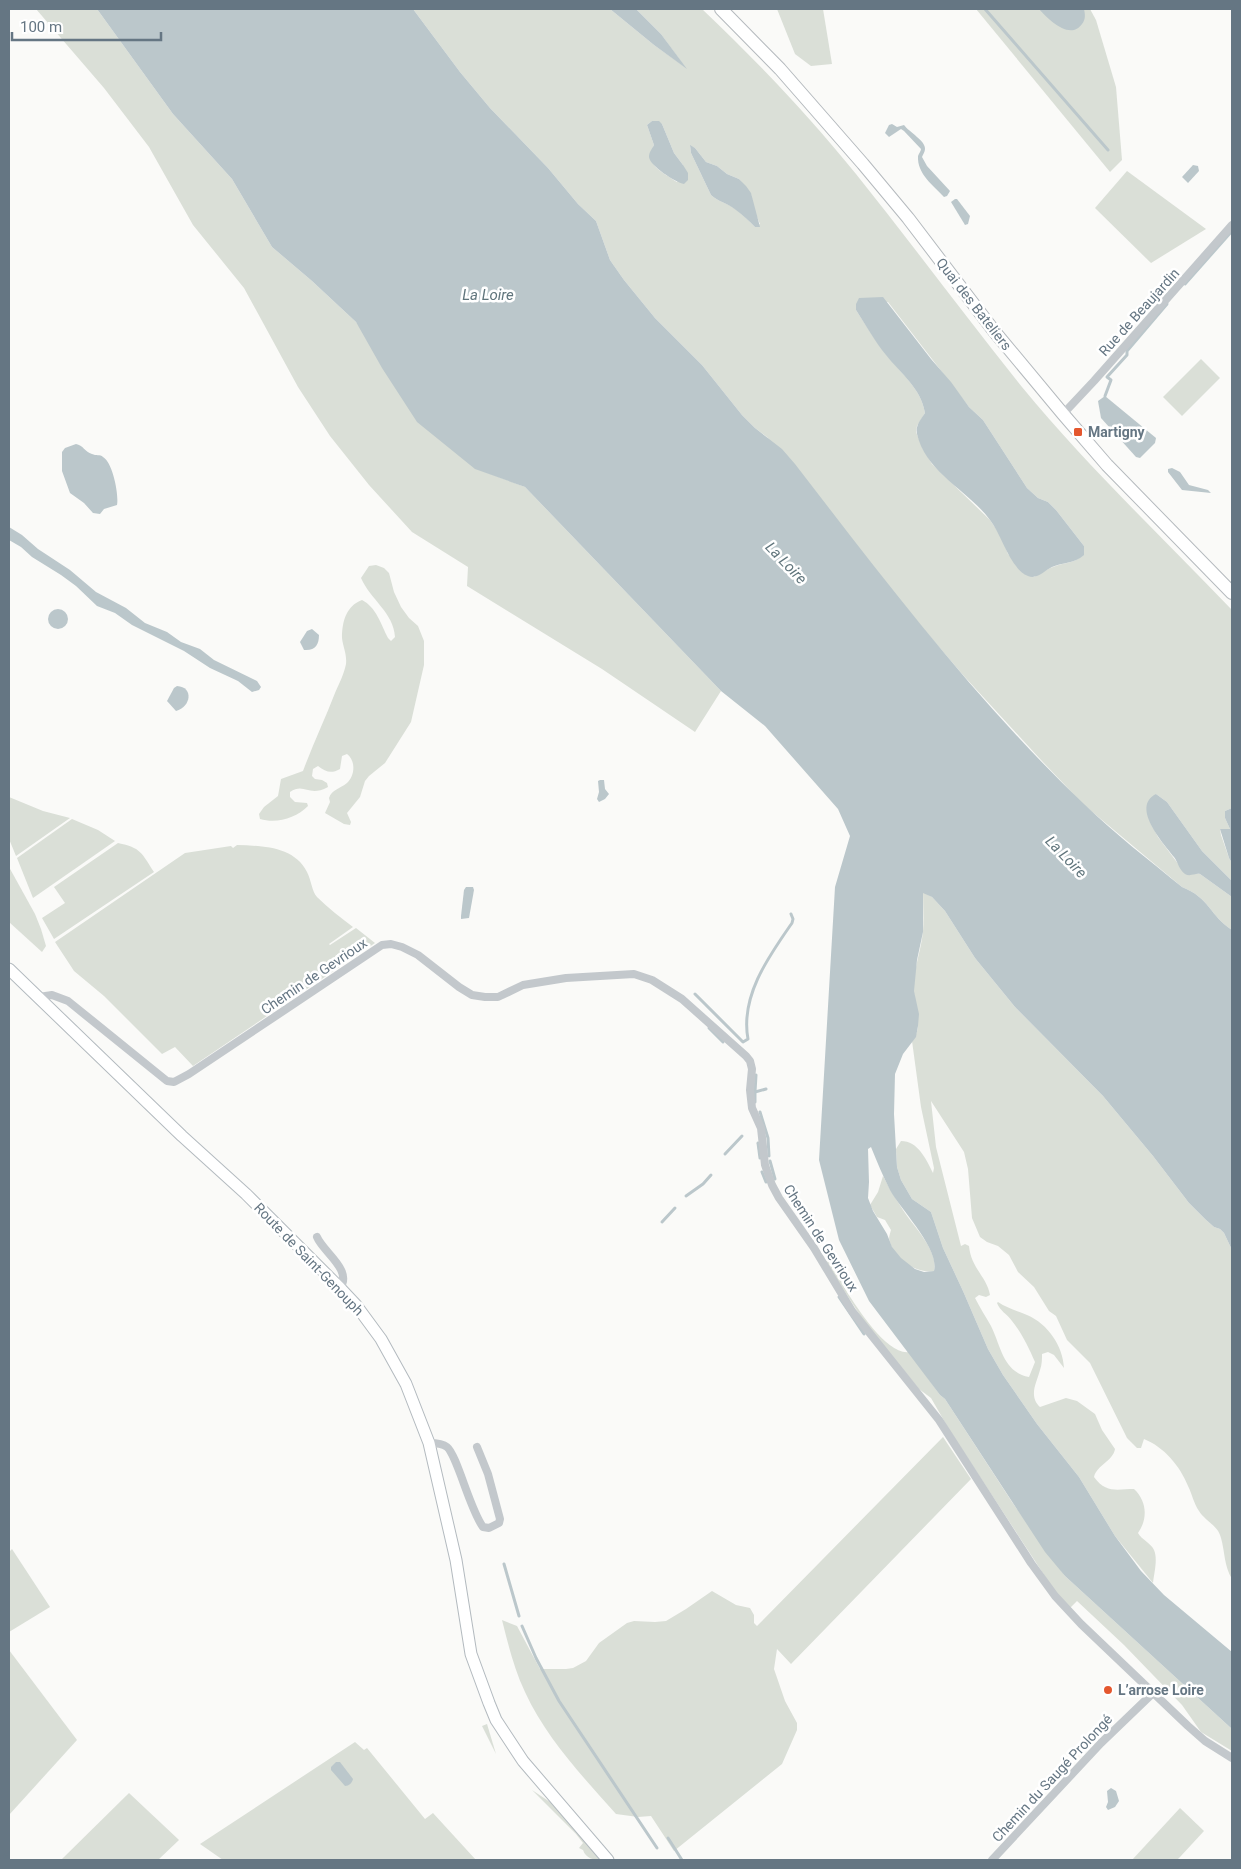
<svg xmlns="http://www.w3.org/2000/svg" width="1241" height="1869" viewBox="0 0 1241 1869" font-family="Roboto,sans-serif">
  <style>
    .green { fill: #dadfd7; fill-rule: evenodd }
    .water { fill: #bbc7cb; fill-rule: evenodd }
    .lines { fill: none; stroke-linecap: round; stroke-linejoin: round }
    .stream { stroke: #bbc7cb; stroke-width: 3 }
    .secondary-casing { stroke: #b3babf; stroke-width: 13 }
    .primary-casing { stroke: #b5babe; stroke-width: 14 }
    .street { stroke: #c3c8cc; stroke-width: 8 }
    .secondary { stroke: #fff; stroke-width: 11 }
    .primary { stroke: #fff; stroke-width: 12 }
    .poi-dot { fill: #e4572e; stroke: #fff; stroke-width: 2 }
    .labels { text-anchor: middle; dominant-baseline: central; stroke-width: 5; stroke-linejoin: round; paint-order: stroke }
    .street-label { font-size: 14px; fill: #657683; stroke: #fff }
    .poi-label { font-size: 14px; font-weight: bold; fill: #657683; stroke: #fff; text-anchor: start }
    .water-label { font-size: 15px; font-style: italic; fill: #60757c; stroke: #fff }
  </style>
  <rect width="100%" height="100%" fill="#fafaf8"/>
  <g class="green">
    <path d="M36 9H97L173 114 232 179 272 247 312 281 356 322 475 468 525 487 721 691 695 732 602 669 467 586 468 567 412 532 369 485 330 436 298 387 244 288 193 225 149 147 104 88Z"/>
    <path d="M413 9H610L654 45 685 67 661 34 636 9H702C756 60 809 116 856 174 912 244 966 317 1022 387 1087 466 1162 537 1232 610V808L1225 811V818L1230 829H1220L1221 835 1229 858 1232 863V881L1202 851 1167 802 1156 794 1150 822 1158 837 1185 873 1200 874 1232 897V930C1210 916 1210 898 1182 887L1084 805 1041 760 963 675 910 613 767 437 755 428 742 415 702 365 655 318 624 280 610 260 596 221 578 204 548 168 490 108 460 72ZM652 121 662 124 674 153 683 165 677 182C663 172 643 165 654 145L647 125ZM690 146 695 148 706 162 717 166 727 174 739 179 751 194 753 208 760 224 755 227C749 221 743 215 737 210 728 203 718 202 711 195L691 153ZM888 302 969 407 983 420 1027 488 1038 498 1048 502 1056 510 1084 546 1083 555C1074 564 1064 562 1053 567 1046 569 1040 574 1034 577L1008 554 1001 536 990 520 932 464 923 449 916 432 917 426 925 413C921 388 901 374 887 355 877 343 865 324 856 310Z"/>
    <path d="M777 9H823L832 64 811 66 795 54Z"/>
    <path d="M976 9H1090L1096 20 1116 87 1122 160 1110 172Z"/>
    <path d="M1127 171 1206 229 1151 263 1095 208Z"/>
    <path d="M1201 359 1220 378 1182 416 1163 397Z"/>
    <path d="M376 565 384 568 389 573 394 592 401 607 409 618 418 626 424 641V665L411 722 385 763 369 776 365 781 360 797 347 813 351 822 350 825 344 824 325 813 330 802 329 798C332 789 340 789 347 783 355 775 356 761 347 754L342 756 340 769C331 774 326 772 318 766L313 769 312 776 315 779 322 780 327 783 328 787C308 798 305 782 290 792V797L295 802 307 803 308 806C296 818 277 824 260 819L259 814 264 807 278 796 281 779 303 771C313 744 325 719 335 693 339 684 344 674 346 664 347 654 343 647 342 638 342 622 346 606 362 600 376 607 381 624 388 638L391 641 395 637C394 613 370 599 361 578L369 566Z"/>
    <path d="M9 797 43 811 70 818 16 856 9 839Z"/>
    <path d="M72 819 98 830 115 841 33 898 17 858Z"/>
    <path d="M118 843C141 848 141 852 154 872L54 939 42 918 65 903 54 887Z"/>
    <path d="M237 845C262 846 294 846 307 872 311 879 312 892 317 897 328 908 341 918 353 927L329 944 330 945 356 928 375 943 193 1066 175 1047 162 1054 104 996 74 971 55 942 185 853 231 846 233 848Z"/>
    <path d="M9 867 35 914 41 929 46 946 42 952 9 922Z"/>
    <path d="M923 892 932 897 945 911 975 958 1015 1007 1103 1096 1153 1156 1189 1203 1205 1219 1214 1227 1220 1229 1224 1233 1232 1250V1579C1224 1566 1225 1552 1221 1538 1218 1525 1205 1521 1199 1511 1194 1504 1192 1494 1188 1486 1180 1466 1164 1447 1144 1439L1141 1448H1137L1127 1438 1090 1363 1067 1340 1056 1316 1049 1311 1034 1287 1018 1272 1009 1255 998 1246 987 1242 980 1237 972 1218 968 1169 964 1152 931 1101 936 1147 961 1246 965 1244 969 1246C971 1268 987 1277 990 1295L986 1297 979 1295 975 1298C980 1308 986 1317 991 1326 1001 1346 1003 1372 1029 1377L1035 1362C1029 1348 1021 1332 1012 1321 1007 1314 1000 1311 997 1303L998 1302C1007 1308 1017 1311 1027 1315 1048 1324 1063 1346 1064 1368L1054 1355 1048 1352 1042 1354C1042 1359 1042 1365 1040 1370 1037 1382 1028 1396 1040 1407L1066 1398 1077 1401 1095 1414 1102 1430 1115 1449C1113 1461 1097 1465 1094 1477 1106 1494 1118 1489 1134 1489 1147 1501 1148 1519 1138 1533 1142 1540 1151 1543 1154 1550 1158 1559 1154 1574 1153 1583L1115 1536 1079 1477 1037 1424 1003 1375 988 1349 963 1291 943 1248 931 1212 912 1199 901 1180 897 1167 896 1149 901 1141C918 1141 926 1159 933 1173L934 1168 921 1107 912 1041C922 1030 917 1013 915 1000 910 976 921 954 923 931 924 918 923 905 923 892Z"/>
    <path d="M883 1176C889 1188 896 1199 903 1210 913 1226 939 1251 934 1271 917 1274 894 1259 890 1242 888 1238 890 1234 891 1230L885 1220 877 1217 870 1205 878 1192Z"/>
    <path d="M823 1258C839 1268 839 1278 847 1292 858 1309 887 1355 909 1352L940 1395 945 1399 1012 1502 1065 1576 1232 1729V1751L1201 1732 1182 1705 1124 1645 1077 1601 1070 1608 1054 1590 950 1431 931 1398 919 1389 865 1323Z"/>
    <path d="M943 1437 971 1479 791 1664 777 1649 774 1669 785 1701 797 1723V1730L782 1764 674 1851 651 1816 638 1817 616 1814C583 1777 546 1738 525 1692 514 1669 508 1644 502 1620L517 1626 540 1669H566L573 1668 586 1661 599 1643 627 1623 634 1621 655 1622 666 1621 686 1609 712 1591 736 1605 750 1608 754 1615V1623L757 1626Z"/>
    <path d="M12 1549 50 1607 9 1632V1552Z"/>
    <path d="M9 1650 77 1740 9 1815Z"/>
    <path d="M487 1724 496 1754 482 1726Z"/>
    <path d="M355 1742 364 1750 367 1748 425 1819 433 1813 476 1860H223L200 1844Z"/>
    <path d="M532 1790 553 1804 603 1860C594 1860 586 1859 583 1850L579 1848 583 1843 576 1834Z"/>
    <path d="M129 1793 179 1840 158 1860H61Z"/>
    <path d="M1180 1808 1204 1831 1180 1857 1177 1860H1132Z"/>
  </g>
  <g class="water">
    <path d="M97 9H413L460 72 490 108 548 168 578 204 596 221 610 260 624 280 655 318 702 365 742 415 755 428 782 449 795 464C886 582 976 701 1084 804 1115 834 1149 860 1182 887 1210 898 1210 916 1232 930V1250L1224 1233 1220 1229 1214 1227 1205 1219 1189 1203 1153 1156 1103 1096 1015 1007 975 958 945 911 932 897 923 893V932L917 960 914 991 919 1014 918 1026 916 1037 903 1054 895 1074 894 1114 897 1167 901 1180 912 1199 931 1212 943 1248 963 1291 988 1349 1003 1375 1037 1424 1079 1477 1115 1536 1141 1571 1164 1595 1232 1652V1729L1065 1576 1045 1552 945 1399 940 1395 869 1301 839 1240 819 1160 835 887 850 836 838 809 765 726 721 691 525 487 475 469 417 422 382 368 356 322 312 281 272 247 232 179 173 114ZM871 1147C877 1162 883 1176 890 1190 901 1210 940 1249 934 1271L924 1272 915 1269 901 1258 892 1247 887 1234 873 1211 868 1198 869 1182 868 1149Z"/>
    <path d="M610 9H636L661 34 687 69 654 45Z"/>
    <path d="M1039 9H1084C1085 14 1086 19 1082 24 1070 41 1048 19 1039 9Z"/>
    <path d="M652 121H659L662 124 674 153 683 165 688 173V180L684 184C675 182 650 166 649 157 649 152 652 149 654 145L647 125Z"/>
    <path d="M892 124 897 127 904 125C909 132 926 141 925 149 925 152 923 154 922 157L927 166 950 191 947 196 944 197C933 185 917 174 918 156 919 153 921 151 921 149L904 131 901 129 889 137 885 133 889 125Z"/>
    <path d="M690 145 695 148 706 162 717 166 727 174 739 179 746 186 751 193 760 227H755C749 221 743 215 736 210 728 203 718 202 711 195L691 153Z"/>
    <path d="M1193 165 1198 166 1199 171 1188 183 1182 177Z"/>
    <path d="M955 199H957L970 216 968 224 965 225 951 202Z"/>
    <path d="M883 297 931 359 951 382 969 407 983 420 1027 488 1038 498 1048 502 1056 510 1084 546V555C1074 564 1063 562 1052 567 1045 570 1037 580 1028 576 1010 569 1002 535 990 520 968 490 926 473 917 434 915 426 921 419 925 413 921 388 901 374 886 355 876 343 865 324 856 310V304L859 298Z"/>
    <path d="M1105 396 1156 438 1155 443 1140 458 1136 457 1101 418 1098 401Z"/>
    <path d="M76 444C83 445 85 452 92 454 96 456 100 454 103 457 113 463 119 495 117 505L104 509 100 514 93 513 84 503 70 493 62 471V452L65 448Z"/>
    <path d="M1172 468 1180 472 1189 485 1208 490 1211 493 1182 490 1168 472V469Z"/>
    <path d="M9 527 22 535 38 549 70 570 96 592 126 608 145 623 167 632 181 642 200 649 214 660 257 681 261 687 259 690 252 692 238 681 210 668 184 651 132 625 115 613 97 606 76 586 61 575 32 557 21 547 9 540Z"/>
    <circle cx="58" cy="619" r="10"/>
    <path d="M312 629 319 635C319 645 315 651 304 650L300 642 307 631Z"/>
    <path d="M177 686C194 687 191 707 176 711L167 701 174 688Z"/>
    <path d="M600 780H604L605 789 609 794 605 799 599 802 597 799 599 792 598 781Z"/>
    <path d="M1156 794 1167 802 1202 851 1232 881V897L1200 874C1195 873 1190 877 1185 874 1179 870 1178 862 1174 857 1164 844 1130 807 1156 794Z"/>
    <path d="M1232 808V863L1229 858 1220 829H1230L1225 818V811Z"/>
    <path d="M466 887H473L474 890 469 918 461 919V916L464 890Z"/>
    <path d="M336 1762H340L353 1779C352 1783 349 1786 345 1786L331 1770V1767Z"/>
    <path d="M1111 1788 1116 1791 1119 1801 1115 1807 1108 1810 1106 1807 1108 1802 1107 1791Z"/>
  </g>
  <g class="lines">
    <g class="stream">
      <path d="M985 9 1108 150"/>
      <path d="M1185 284 1232 231"/>
      <path d="M1105 396 1111 380 1107 377 1127 355V351L1167 304"/>
      <path d="M695 994 743 1042 748 1039C740 996 769 956 792 923L793 919 791 914"/>
      <path d="M709 1028 723 1042"/>
      <path d="M755 1092 756 1075"/>
      <path d="M755 1102V1092L766 1089"/>
      <path d="M760 1112 768 1138 769 1156"/>
      <path d="M758 1143 760 1158"/>
      <path d="M725 1154 742 1136"/>
      <path d="M770 1161 775 1179"/>
      <path d="M762 1172 766 1182"/>
      <path d="M686 1196 703 1184 711 1175"/>
      <path d="M662 1222 675 1208"/>
      <path d="M839 1297 864 1334"/>
      <path d="M504 1564 519 1616"/>
      <path d="M522 1626 536 1658 559 1701 657 1848"/>
      <path d="M668 1838 682 1860"/>
    </g>
    <defs>
      <path id="secondary" d="M9 969 182 1136 246 1194 340 1288 356 1305 381 1339 406 1384 429 1443 456 1560 471 1654 489 1703 496 1720 523 1761 608 1860"/>
      <path id="primary" d="M721 9 780 69 863 164 908 218 994 331 1063 414 1107 465 1232 593"/>
    </defs>
    <use href="#secondary" class="secondary-casing"/>
    <use href="#primary" class="primary-casing"/>
    <g class="street">
      <path d="M1063 414 1094 381 1232 225"/>
      <path d="M39 997 52 995 68 1001 167 1081 174 1082 189 1074 382 945 391 944 402 947 418 955 459 987 472 995 485 997H498L523 985 566 978 634 974 652 980 682 999 746 1056 750 1061 752 1069 750 1090 752 1108 761 1128 765 1165 772 1185 779 1198 814 1248 852 1311 939 1420 1031 1563 1055 1596 1081 1624 1188 1726 1205 1741 1232 1758"/>
      <path d="M317 1237C323 1252 353 1270 340 1288"/>
      <path d="M429 1443C435 1443 442 1443 447 1447 457 1455 470 1510 483 1527L489 1528 499 1523 500 1519 488 1474 477 1447"/>
      <path d="M992 1860 1101 1743 1153 1693"/>
    </g>
    <use href="#secondary" class="secondary"/>
    <use href="#primary" class="primary"/>
  </g>
  <g class="poi-dot">
    <rect x="1073" y="427" width="10" height="10" rx="2.5"/>
    <circle cx="1108" cy="1690" r="5"/>
  </g>
  <g class="labels">
    <g class="street-label">
      <text transform="translate(974 304) rotate(52)">Quai des Bateliers</text>
      <text transform="translate(1139 312) rotate(-48)">Rue de Beaujardin</text>
      <text transform="translate(314 976) rotate(-34)">Chemin de Gevrioux</text>
      <text transform="translate(821 1238) rotate(57)">Chemin de Gevrioux</text>
      <text transform="translate(309 1259) rotate(46)">Route de Saint-Genouph</text>
      <text transform="translate(1052 1778) rotate(-47)">Chemin du Saugé Prolongé</text>
    </g>
    <g class="poi-label">
      <text x="1088" y="432">Martigny</text>
      <text x="1118" y="1690">L’arrose Loire</text>
    </g>
    <g class="water-label">
      <text x="488" y="295">La Loire</text>
      <text transform="translate(786 563) rotate(46)">La Loire</text>
      <text transform="translate(1066 857) rotate(46)">La Loire</text>
    </g>
  </g>
  <rect width="1241" height="1869" fill="none" stroke="#657683" stroke-width="20"/>
  <path d="M12 32v8h149v-8" fill="none" stroke="#657683" stroke-width="2.5"/>
  <text x="20" y="32" font-size="15" fill="#657683" stroke="#ffffff" stroke-width="4" paint-order="stroke">100 m</text>
</svg>
